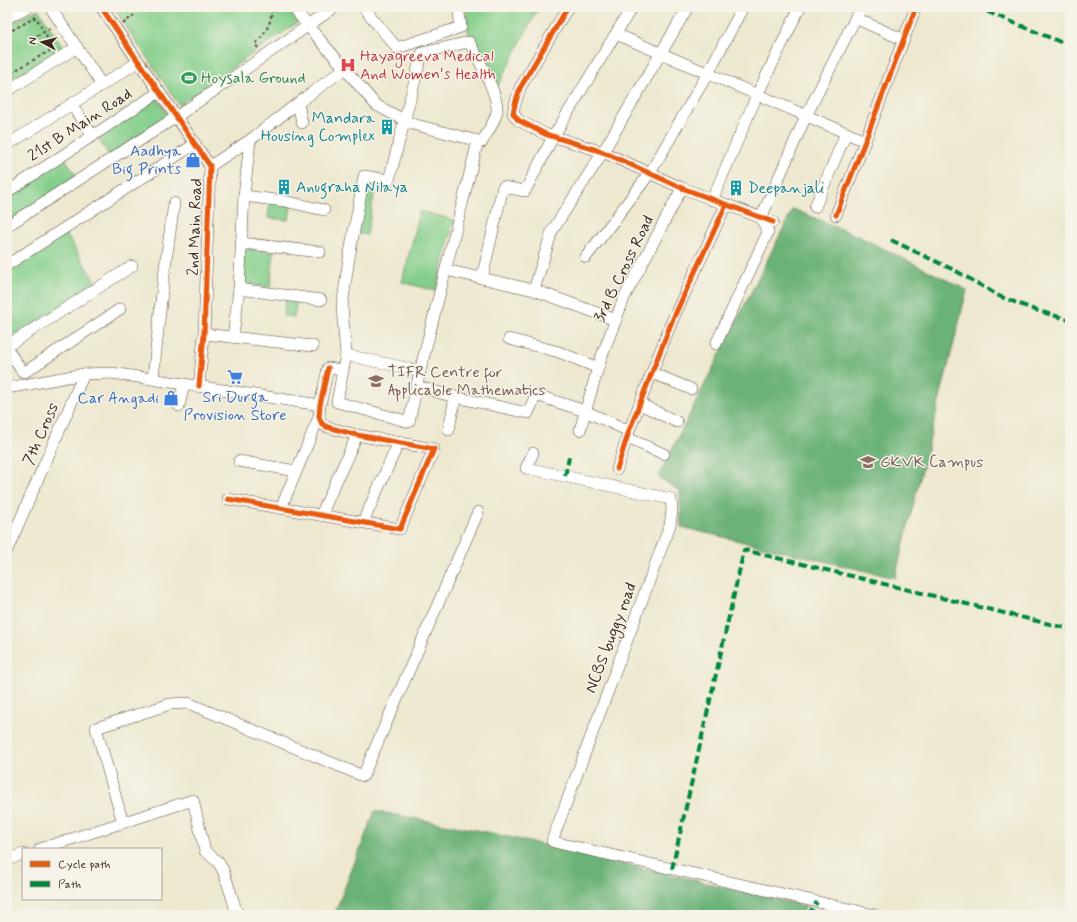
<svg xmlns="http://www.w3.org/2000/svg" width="1077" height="922" viewBox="0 0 1077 922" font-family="Mynerve,sans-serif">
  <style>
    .green { fill: #84cf8b; stroke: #607c54 }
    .forest { fill: #6bb277; stroke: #536e4a }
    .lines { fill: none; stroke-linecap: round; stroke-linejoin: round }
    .minor-casing { stroke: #564639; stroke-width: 12 }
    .path { stroke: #564639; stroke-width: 2; stroke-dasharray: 3 3; stroke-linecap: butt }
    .minor { stroke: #fff; stroke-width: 11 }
    .quiet { stroke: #00873e; stroke-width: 4; stroke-dasharray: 8 4; stroke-linecap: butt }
    .cycleway-casing { stroke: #f7f3e8; stroke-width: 8 }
    .cycleway { stroke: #e8590c; stroke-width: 5 }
    .labels { text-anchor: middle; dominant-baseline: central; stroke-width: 3; stroke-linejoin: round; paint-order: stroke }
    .health-label { font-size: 16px; fill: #be3a42; stroke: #f7f3e8; text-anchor: start }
    .leisure-label { font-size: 16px; fill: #27864d; stroke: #f7f3e8; text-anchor: start }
    .culture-label { font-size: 16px; fill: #0d838f; stroke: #f7f3e8; text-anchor: start }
    .street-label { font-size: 16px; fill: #3b2a1e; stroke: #f7f3e8 }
    .shop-label { font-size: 16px; fill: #366cbe; stroke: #f7f3e8; text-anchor: end }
    .education-label { font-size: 16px; fill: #785e54; stroke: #f7f3e8; text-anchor: start }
  </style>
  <rect width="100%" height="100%" fill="#f7f3e8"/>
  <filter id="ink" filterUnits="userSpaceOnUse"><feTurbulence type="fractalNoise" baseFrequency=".025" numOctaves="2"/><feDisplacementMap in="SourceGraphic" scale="8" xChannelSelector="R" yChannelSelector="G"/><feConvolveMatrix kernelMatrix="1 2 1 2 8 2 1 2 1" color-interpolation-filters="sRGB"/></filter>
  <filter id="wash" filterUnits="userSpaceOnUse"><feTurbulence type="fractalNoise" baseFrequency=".012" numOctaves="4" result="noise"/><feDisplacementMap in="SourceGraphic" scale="16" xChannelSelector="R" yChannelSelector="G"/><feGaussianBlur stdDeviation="0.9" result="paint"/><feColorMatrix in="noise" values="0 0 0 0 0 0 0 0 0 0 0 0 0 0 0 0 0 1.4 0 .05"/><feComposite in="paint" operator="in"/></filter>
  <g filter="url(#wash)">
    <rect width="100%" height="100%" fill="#ede8cf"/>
    <g class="green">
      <path d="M113 7H286L298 22 179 105Z"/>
      <path d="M466 7H539L497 87 468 31Z"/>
      <path d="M38 9 63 48 7 82V26Z"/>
      <path d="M156 97 168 116 109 155 97 137Z"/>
      <path d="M65 158 77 177 7 222V195Z"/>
      <path d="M365 181 376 183 367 235 356 233Z"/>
      <path d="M270 202 291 205 289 219 288 220 268 218Z"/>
      <path d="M420 211 454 220 436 291 402 282Z"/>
      <path d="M66 234 97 285 10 338 7 332V271Z"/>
      <path d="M244 248 274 252 270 287 243 284Z"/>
      <path d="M286 299 297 300 294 317 283 316Z"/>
    </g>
    <g class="forest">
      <path d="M793 209 856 235 967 290 895 578 681 527 680 491 658 477Z"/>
      <path d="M375 811 487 832 806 906 800 915H334Z"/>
    </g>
  </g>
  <g filter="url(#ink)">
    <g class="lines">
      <defs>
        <g id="minor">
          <path d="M50 7 102 85"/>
          <path d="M101 7 210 166 204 334 199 386"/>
          <path d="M293 7 308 26 376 105 404 120 416 125 482 142C487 133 496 120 497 111 498 93 478 58 469 42L422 53 389 180 364 176 349 258 342 307 346 355"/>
          <path d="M363 7 397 48 461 27 458 7"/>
          <path d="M568 7 520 88 515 104 513 113 518 120 545 134 603 152 682 188 773 222"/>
          <path d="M7 18 28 7"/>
          <path d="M855 18 904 40"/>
          <path d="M616 34 865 141"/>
          <path d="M7 91 77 47"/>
          <path d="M298 103 344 69"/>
          <path d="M71 104 93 136"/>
          <path d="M7 145 138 62"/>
          <path d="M210 166 250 140 298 103 302 123"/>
          <path d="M7 192 159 92"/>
          <path d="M244 196 250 140"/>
          <path d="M712 200 757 95 800 7"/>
          <path d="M815 207 846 133"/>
          <path d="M836 215 865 141 916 7"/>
          <path d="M7 226 176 117 335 7"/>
          <path d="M241 243 320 252"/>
          <path d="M586 257 650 173 708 73 743 7"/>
          <path d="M7 265 195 144"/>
          <path d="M450 271 534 290 616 320"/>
          <path d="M482 278 503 187 525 191 553 137 632 7"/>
          <path d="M239 289 321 300"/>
          <path d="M534 290 552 231 603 152 688 7"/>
          <path d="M204 334 313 346"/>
          <path d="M233 337 239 289 244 196 284 201 324 210"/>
          <path d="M509 339 559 352 598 368"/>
          <path d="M716 344 768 232 761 218 806 116 861 7"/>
          <path d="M7 346 132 266"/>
          <path d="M7 349 22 371 25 372 120 309"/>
          <path d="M420 371 478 141"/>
          <path d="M652 373 691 389"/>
          <path d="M153 379 163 282 174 203"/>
          <path d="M7 388 84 374 112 373 320 405"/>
          <path d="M423 388 455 397 528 413 536 395 585 411 629 431"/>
          <path d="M640 404 677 422"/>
          <path d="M179 406 184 384"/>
          <path d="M449 430 455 397"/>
          <path d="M580 430 600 361 624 298 682 188"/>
          <path d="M627 438 664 454"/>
          <path d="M533 453 526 468 671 499 672 510 670 525 552 841 558 843 875 915"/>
          <path d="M239 461 296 471"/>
          <path d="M617 469 629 431 672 321 726 205"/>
          <path d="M228 499 400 529 434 449 357 435 327 427 322 424 319 417 320 405 328 368 343 370 346 355 420 371 409 422 337 402 343 370"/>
          <path d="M281 508 319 417"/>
          <path d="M321 515 357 435"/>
          <path d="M363 522 399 442"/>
          <path d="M7 550 84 374"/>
          <path d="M123 823 96 728 170 704 188 703 363 776 478 512"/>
          <path d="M40 849 193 800 205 851 218 862 223 870 233 900 237 915"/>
          <path d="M7 860 23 854"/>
        </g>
      </defs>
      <use href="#minor" class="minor-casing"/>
      <g class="path">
        <path d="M123 24 134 15"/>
        <path d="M7 33 36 17 53 49 7 75"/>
        <path d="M37 36 52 27"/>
        <path d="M258 48 255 44C266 33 272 22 272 7"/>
      </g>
      <use href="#minor" class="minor"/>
      <g class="quiet">
        <path d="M976 7 1070 46"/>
        <path d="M891 240 956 271 999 296 1035 310 1070 320"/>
        <path d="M565 476 570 453"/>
        <path d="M672 869 744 550 1070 629"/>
        <path d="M808 915 817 902"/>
      </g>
      <defs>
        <g id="cycleway">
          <path d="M101 7 210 166 204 334 199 386"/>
          <path d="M568 7 520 88 515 104 513 113 518 120 545 134 603 152 682 188 773 222"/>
          <path d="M836 215 865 141 916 7"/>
          <path d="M617 469 629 431 672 321 726 205"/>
          <path d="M228 499 400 529 434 449 357 435 327 427 322 424 319 417 320 405 328 368"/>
        </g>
      </defs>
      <use href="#cycleway" class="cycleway-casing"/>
      <use href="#cycleway" class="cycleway"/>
    </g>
  </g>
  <defs>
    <symbol id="hospital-bare" viewBox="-9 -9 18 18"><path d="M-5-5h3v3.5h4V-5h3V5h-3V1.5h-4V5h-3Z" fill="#e0444e" stroke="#f7f3e8" stroke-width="2.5" paint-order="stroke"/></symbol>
    <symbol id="stadium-bare" viewBox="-9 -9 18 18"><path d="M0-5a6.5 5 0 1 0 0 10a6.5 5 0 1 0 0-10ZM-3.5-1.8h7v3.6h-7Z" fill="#2e9e5b" stroke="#f7f3e8" stroke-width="2.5" paint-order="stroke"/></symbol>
    <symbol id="building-bare" viewBox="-9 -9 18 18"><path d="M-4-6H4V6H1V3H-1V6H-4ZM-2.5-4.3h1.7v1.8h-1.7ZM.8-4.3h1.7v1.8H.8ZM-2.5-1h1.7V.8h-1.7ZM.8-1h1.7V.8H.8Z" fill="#0f9aa8" stroke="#f7f3e8" stroke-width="2.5" paint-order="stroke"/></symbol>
    <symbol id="shop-bare" viewBox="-9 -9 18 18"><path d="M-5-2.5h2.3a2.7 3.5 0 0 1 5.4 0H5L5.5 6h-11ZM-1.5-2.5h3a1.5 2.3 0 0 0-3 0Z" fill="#3f7fe0" stroke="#f7f3e8" stroke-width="2.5" paint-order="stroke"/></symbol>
    <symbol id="supermarket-bare" viewBox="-9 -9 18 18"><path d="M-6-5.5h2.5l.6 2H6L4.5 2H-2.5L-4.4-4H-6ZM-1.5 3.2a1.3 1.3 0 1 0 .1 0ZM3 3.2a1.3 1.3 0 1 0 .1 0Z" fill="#3f7fe0" stroke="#f7f3e8" stroke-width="2.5" paint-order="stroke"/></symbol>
    <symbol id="university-bare" viewBox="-9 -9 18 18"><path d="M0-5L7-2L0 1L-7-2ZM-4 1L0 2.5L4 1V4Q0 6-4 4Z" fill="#8d6e63" stroke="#f7f3e8" stroke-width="2.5" paint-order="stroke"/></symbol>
  </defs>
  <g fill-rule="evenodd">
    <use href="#hospital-bare" x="337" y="54" width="22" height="22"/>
    <use href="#stadium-bare" x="178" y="67" width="22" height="22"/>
    <use href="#building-bare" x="376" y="116" width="22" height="22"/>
    <use href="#shop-bare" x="182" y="149" width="22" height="22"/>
    <use href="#building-bare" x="273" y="176" width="22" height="22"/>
    <use href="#building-bare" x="725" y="177" width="22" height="22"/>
    <use href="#supermarket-bare" x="224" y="366" width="22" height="22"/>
    <use href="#university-bare" x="365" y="370" width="22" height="22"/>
    <use href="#shop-bare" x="160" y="387" width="22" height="22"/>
    <use href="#university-bare" x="857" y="451" width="22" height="22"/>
  </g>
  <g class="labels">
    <g class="health-label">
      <text x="360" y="56">Hayagreeva Medical<tspan x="360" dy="18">And Women's Health</tspan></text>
    </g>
    <g class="leisure-label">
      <text x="201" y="78">Hoysala Ground</text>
    </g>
    <g class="culture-label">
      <text x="375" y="118" text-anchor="end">Mandara<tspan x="375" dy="18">Housing Complex</tspan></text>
      <text x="296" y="187">Anugraha Nilaya</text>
      <text x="748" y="188">Deepanjali</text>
    </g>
    <g class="street-label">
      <text transform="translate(80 125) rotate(-33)">21st B Main Road</text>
      <text transform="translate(195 227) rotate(-88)">2nd Main Road</text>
      <text transform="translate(624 269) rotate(-64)">3rd B Cross Road</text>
      <text transform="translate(41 434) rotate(-66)">7th Cross</text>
      <text transform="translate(611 638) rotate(-69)">NCBS buggy road</text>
    </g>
    <g class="shop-label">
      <text x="181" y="151">Aadhya<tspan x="181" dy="18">Big Prints</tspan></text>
      <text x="235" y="397" text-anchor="middle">Sri Durga<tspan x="235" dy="18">Provision Store</tspan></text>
      <text x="159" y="398">Car Angadi</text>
    </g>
    <g class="education-label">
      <text x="388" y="372">TIFR Centre for<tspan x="388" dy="18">Applicable Mathematics</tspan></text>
      <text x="880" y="462">GKVK Campus</text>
    </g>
  </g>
  <rect width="1077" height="922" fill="none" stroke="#f7f3e8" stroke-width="24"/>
  <rect x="22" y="848" width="140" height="52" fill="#f7f3e8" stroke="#aca397"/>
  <rect x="30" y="861" width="20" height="6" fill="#e8590c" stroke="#aca397"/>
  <text x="58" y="868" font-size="12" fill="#3b2a1e">Cycle path</text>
  <rect x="30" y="881" width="20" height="6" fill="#00873e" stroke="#aca397"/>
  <text x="58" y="888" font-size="12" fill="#3b2a1e">Path</text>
  <g transform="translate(42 42) rotate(277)" stroke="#f7f3e8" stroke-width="3" paint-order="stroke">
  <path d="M0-3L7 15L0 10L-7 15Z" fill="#3b2a1e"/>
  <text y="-6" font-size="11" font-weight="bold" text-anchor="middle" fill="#3b2a1e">N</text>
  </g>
</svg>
